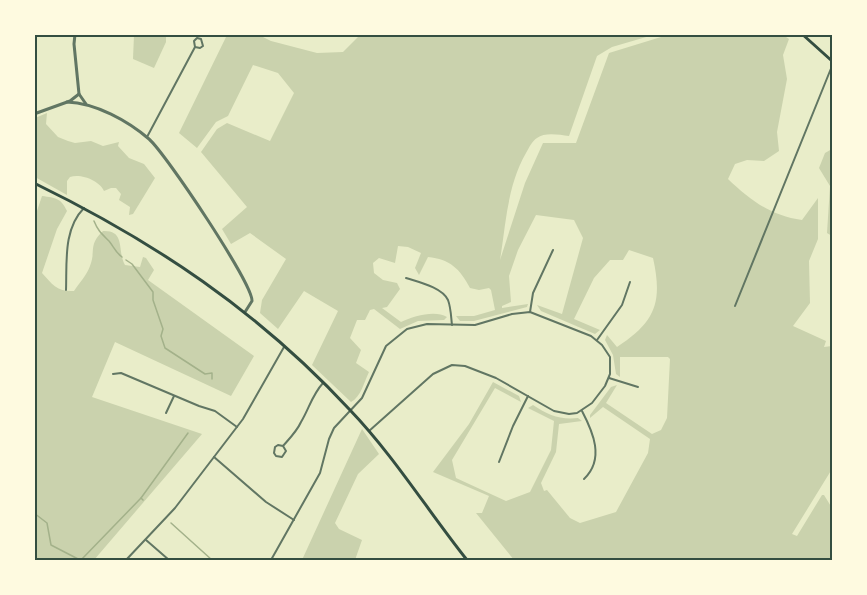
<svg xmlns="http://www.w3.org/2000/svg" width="867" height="595" viewBox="0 0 867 595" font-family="'Open Sans',sans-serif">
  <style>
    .green { fill: #cad2ad }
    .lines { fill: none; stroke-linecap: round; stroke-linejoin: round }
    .stream { stroke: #a3b18a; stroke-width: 1.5 }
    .minor { stroke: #617663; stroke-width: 2 }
    .tertiary { stroke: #617663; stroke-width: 3 }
    .secondary { stroke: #344e41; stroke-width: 3 }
    .neatline { fill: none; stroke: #344e41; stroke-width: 2 }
  </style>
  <rect width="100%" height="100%" fill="#e9edc9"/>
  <g class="green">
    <path d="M690 34 783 35 789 39 783 55 787 79 777 132 779 151 764 161 747 160 735 164 728 179C750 200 771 216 802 220L818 198V239L809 261 810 303 793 326 826 341 824 347 832 346V469L792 534 797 536 822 495H824L832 508V560H514L476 513H482L489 496 433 472 469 424 493 382 519 396 521 402 495 388 452 460 456 478 506 501 530 492 551 450 554 421 528 408 533 405C548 415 560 420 578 418L582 421 559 424 556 452 541 483 544 491 547 490 570 518 580 523 616 512 648 453 650 439 603 407 590 418V415L611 387 617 385 606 403 652 434 661 430 667 418 670 359 668 357H620V377L616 374 613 355 605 340 607 335 617 347C655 322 663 303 653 258L629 250 623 260H610L594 278 574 319 600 330 595 334 541 311 537 305 562 314 583 238 574 220 536 215 518 250 509 276 511 302 502 306V308L528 304 527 307 474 321H460L456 316H474L495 310 491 290 489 288 479 290 470 288C460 269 450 259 428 257L419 275 415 268 421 253 408 247 398 246 395 263 379 258 373 263 374 273 383 280 397 283 400 289 387 307 382 308 401 322C414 316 435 310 447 317L444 320 418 321 400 329 374 309 370 310 365 320H357L350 338 361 350 356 363 369 372C364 382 361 397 351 402L312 365 338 311 304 291 278 329 260 313 262 300 286 259 250 233 231 244 222 229 247 207 201 152 217 129 227 123 270 141 294 93 278 73 253 65 228 116 216 122 197 148 179 133 227 35H259L271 41 317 53 343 52 360 35H653L612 47 597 56 569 136C559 135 545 132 537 138 532 141 529 148 526 153 507 186 506 224 500 260L525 183 543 143H576L609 53 661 37H689Z"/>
    <path d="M134 35H166V42L154 68 133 59Z"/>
    <path d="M47 113 46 124 58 137 68 141 75 143 91 141 103 146 119 142 118 146 129 158 144 164 155 178 133 214 129 215 130 207 119 200 121 194 116 188H111L104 191C100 181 81 173 70 177L67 181V195L35 177V118Z"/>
    <path d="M832 149V236L827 233 830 186 819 168 825 153Z"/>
    <path d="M42 196C56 198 61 198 67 211L57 229 42 273C53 285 57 292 74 291 79 283 87 275 90 266 96 251 88 245 103 231 126 230 117 251 125 265L140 267 143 257 146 258 154 270 148 280 254 356 231 396 115 342 92 397 202 434 94 560H35L34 222 37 219V211Z"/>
    <path d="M362 429 379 454 358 474 335 523 339 529 362 540 355 560H302Z"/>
  </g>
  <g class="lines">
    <g class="stream">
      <path d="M94 221C98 231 102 234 109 241 114 247 115 252 122 257"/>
      <path d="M126 260 132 264 153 292V300L163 329 161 336 165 348 205 374 212 373V379"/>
      <path d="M141 498 188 433"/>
      <path d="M34 513 47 523 51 545 80 560"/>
      <path d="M171 523 212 560"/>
      <path d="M81 560 141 498 143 500"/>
    </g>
    <g class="minor">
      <path d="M147 137 195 47 194 41 197 38 201 39 203 46 200 48 195 47"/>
      <path d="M406 278C418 282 442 287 448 300 451 308 451 317 452 325"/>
      <path d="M66 290C67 263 63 229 84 208"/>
      <path d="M735 306 832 66"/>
      <path d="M530 312 533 293 553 250"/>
      <path d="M597 340 622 305 630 282"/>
      <path d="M113 374 121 373 199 406 215 411 237 427"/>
      <path d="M609 378 638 387"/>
      <path d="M582 411C593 432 605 459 584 479"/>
      <path d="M166 413 174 396"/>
      <path d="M283 446 286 451 282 457 276 456 274 453 275 447 278 445 283 446C290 438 297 431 301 422 309 409 312 395 323 383"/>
      <path d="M214 457 266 502 294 520"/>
      <path d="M499 462 513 426 528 396"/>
      <path d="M146 540 169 560"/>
      <path d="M126 560 175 508 243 419 284 347"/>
      <path d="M271 560 320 473 329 439 334 428 362 398 386 346 407 329 427 324 475 325 512 314 530 312 591 336 602 345 610 357V374L605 386 592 403 577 413 569 414 554 411 496 378 465 366 452 365 433 374 369 431"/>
    </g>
    <g class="tertiary">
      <path d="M75 34 74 44 79 94 86 104"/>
      <path d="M67 102C96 103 128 121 149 139 166 154 253 284 252 301L245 312"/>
      <path d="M34 114 70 101 79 94"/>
    </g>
    <g class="secondary">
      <path d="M802 34 832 61"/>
      <path d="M34 183C155 242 258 311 350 410 394 456 428 511 467 560"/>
    </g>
  </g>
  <rect width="867" height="595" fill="none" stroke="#fefae0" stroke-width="72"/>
  <rect x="36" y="36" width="795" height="523" class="neatline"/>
</svg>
